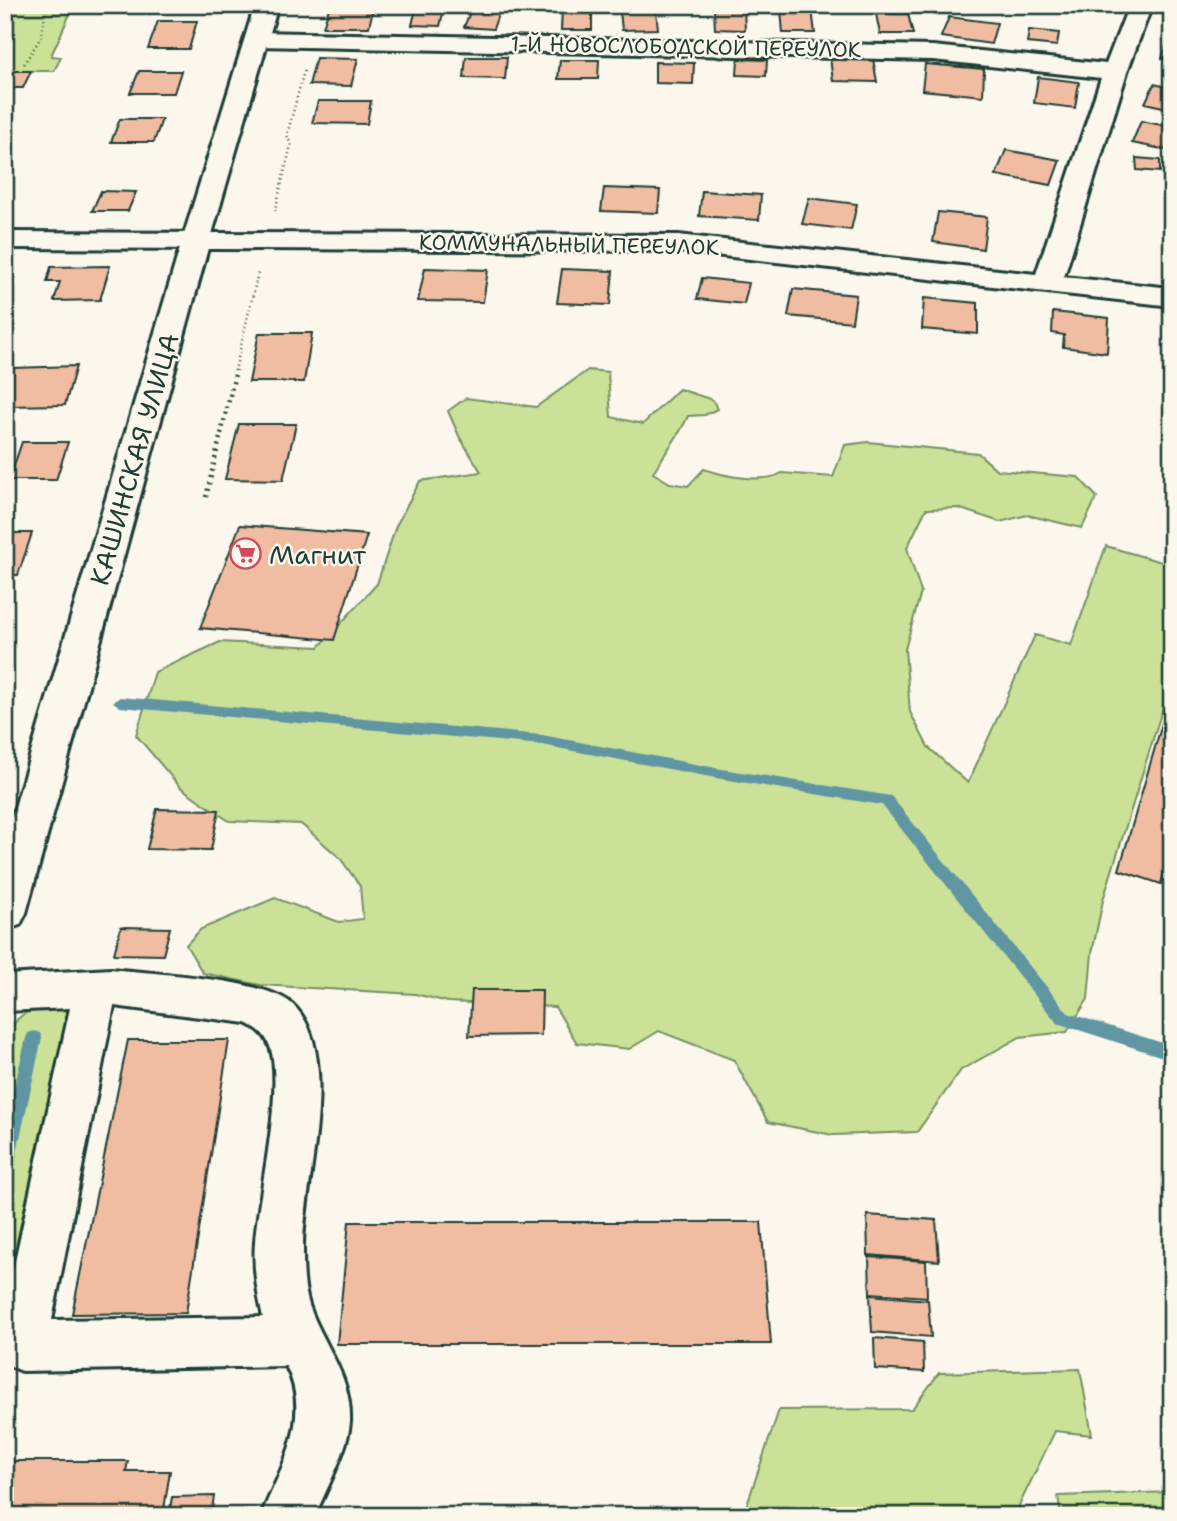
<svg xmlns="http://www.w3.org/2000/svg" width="1177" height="1521" viewBox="0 0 1177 1521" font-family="'Shantell Sans',sans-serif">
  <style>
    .green { fill: #cae197; stroke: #748f66; stroke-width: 2 }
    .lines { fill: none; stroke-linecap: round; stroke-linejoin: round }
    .stream { fill: #6096a2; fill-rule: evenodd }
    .building { fill: #f0bca2; stroke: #1f3d34; stroke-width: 2 }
    .minor-casing { stroke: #1f3d34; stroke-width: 6 }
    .major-casing { stroke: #1f3d34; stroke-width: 6 }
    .path-far1 { stroke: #1f3d34; stroke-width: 2.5; stroke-dasharray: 1 3.5; stroke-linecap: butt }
    .path { stroke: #1f3d34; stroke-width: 4.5; stroke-dasharray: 2 4.5; stroke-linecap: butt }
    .minor { fill: #fbf7ec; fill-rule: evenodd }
    .major { fill: #fbf7ec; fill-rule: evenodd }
    .labels { text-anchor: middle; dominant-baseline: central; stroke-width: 5; stroke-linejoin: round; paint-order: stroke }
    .far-street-label { font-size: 21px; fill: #1f3d34; stroke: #fbf7ec }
    .street-label { font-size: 26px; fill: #1f3d34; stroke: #fbf7ec }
    .poi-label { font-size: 26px; fill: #1f3d34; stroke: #fbf7ec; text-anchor: start }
  </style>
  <rect width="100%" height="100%" fill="#fbf7ec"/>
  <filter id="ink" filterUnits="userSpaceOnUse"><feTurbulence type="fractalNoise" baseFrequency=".0143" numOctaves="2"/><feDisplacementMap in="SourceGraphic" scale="14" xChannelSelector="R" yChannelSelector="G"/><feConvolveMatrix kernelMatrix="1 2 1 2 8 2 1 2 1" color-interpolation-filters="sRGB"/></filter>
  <g filter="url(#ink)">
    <g class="green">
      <path d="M5 5H74L51 56 61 57 54 71H5Z"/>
      <path d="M588 370 608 372 611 417 643 424 679 389 713 400 717 409 705 415 688 416C679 437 664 453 653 473L670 483 688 486 704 469C724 476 763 484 782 473L833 477 845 445 868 442 978 453 997 470 1078 477 1097 497 1082 528 1027 515 1000 522 958 508 926 509 907 548 921 592 905 649 910 712 928 747 968 783 1035 635 1071 645 1106 546 1172 565V670L1163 707 1103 900 1092 953 1088 999 1067 1032 1020 1037 961 1070 917 1132 833 1135 768 1122 734 1060 659 1031 629 1049 577 1043 555 1007 448 1002 415 994 260 985 203 973 186 945 201 929 275 898 339 922 363 919 360 886 340 858 301 824 229 821 180 787 136 735 155 672 220 642 319 647 377 584 396 526 420 481 481 472 459 436 448 411 466 398 536 407Z"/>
      <path d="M47 1007 71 1010 5 1333V1048C12 1021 18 1011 47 1007Z"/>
      <path d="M1080 1369 1092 1435 1055 1431 1014 1516H718L746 1507 779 1410 912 1409 939 1373Z"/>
      <path d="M1172 1492V1516H1061L1058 1496Z"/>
    </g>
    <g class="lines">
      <g class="stream">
        <path d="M5 693 14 696 16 699 14 702 5 703Z"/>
        <path d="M120 697 542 735 716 768 891 796 1068 1013 1172 1046V1060L1057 1023 882 805 716 778 542 745 120 707 113 702Z"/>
        <path d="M34 1031 40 1033 42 1038 14 1165 11 1171 5 1173V1127L26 1038 28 1033Z"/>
      </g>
    </g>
    <g class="building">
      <path d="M330 5H374L369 27H323Z"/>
      <path d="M417 5H445L440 26 412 25Z"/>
      <path d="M472 7 500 9 493 29 464 27Z"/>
      <path d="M562 8H592V30H561Z"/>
      <path d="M714 9H744L745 30 715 29Z"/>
      <path d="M781 10H812L815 33H783Z"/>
      <path d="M620 11H656L658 29 622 30Z"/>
      <path d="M876 14H908L913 34H880Z"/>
      <path d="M949 17 997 23 991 44 941 37Z"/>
      <path d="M158 21H197L189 49H148Z"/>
      <path d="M1029 30 1059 33 1057 46 1027 43Z"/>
      <path d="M1168 41H1172V60L1162 59Z"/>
      <path d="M466 57H507L505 79 464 78Z"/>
      <path d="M316 58 358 59 351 86 309 85Z"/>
      <path d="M830 58 873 59 877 82 833 81Z"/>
      <path d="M738 59 767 60 766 76 737 75Z"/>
      <path d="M560 60H599L598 79H558Z"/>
      <path d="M655 62 694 63 693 84 655 83Z"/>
      <path d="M925 64 984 69 983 96 922 90Z"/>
      <path d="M5 71H31L23 88H5Z"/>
      <path d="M139 71H181L174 93H130Z"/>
      <path d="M1038 77 1079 82 1075 108 1034 103Z"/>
      <path d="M1154 84 1172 88V109L1145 103Z"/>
      <path d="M318 101H371L367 124 312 123Z"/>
      <path d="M120 119H162L154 142H111Z"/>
      <path d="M1141 121 1172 127V151L1132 143Z"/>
      <path d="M1006 150 1060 160 1051 185 996 175Z"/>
      <path d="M1136 158 1160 160V172L1137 170Z"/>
      <path d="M604 188 660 190 658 213 601 211Z"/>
      <path d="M101 191 136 192 128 211H92Z"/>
      <path d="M702 191 761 195 759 220 699 216Z"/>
      <path d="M809 198 857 204 851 230 802 224Z"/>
      <path d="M938 212 987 217 983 249 933 242Z"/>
      <path d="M110 266 100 300 54 301 60 282H47L51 267Z"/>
      <path d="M425 268 488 270 483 302 418 301Z"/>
      <path d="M562 269 613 271 610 305 557 303Z"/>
      <path d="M702 278 749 283 744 304 697 299Z"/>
      <path d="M793 289 856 295 852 322 788 316Z"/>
      <path d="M924 298 978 303V334L922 329Z"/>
      <path d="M1053 312 1109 318 1107 353 1063 347 1064 335 1052 333Z"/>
      <path d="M259 333H312L304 382H249Z"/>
      <path d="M76 366 65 405 5 406V389L12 368Z"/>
      <path d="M239 424H296L283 480 225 479Z"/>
      <path d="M22 442H68L56 480H9Z"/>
      <path d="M240 525 367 535 334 640 200 628Z"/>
      <path d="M5 533H32L18 575H5Z"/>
      <path d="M1166 710 1172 712V843L1161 884 1119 870Z"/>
      <path d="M157 809 219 810 211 850 147 849Z"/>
      <path d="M121 927 170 928 163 955 114 954Z"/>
      <path d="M472 990H542L541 1035 469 1036Z"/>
      <path d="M128 1040H229L186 1313 72 1314Z"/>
      <path d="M867 1215 936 1220 939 1261 868 1255Z"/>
      <path d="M349 1222H761L771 1344H337Z"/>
      <path d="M869 1257 926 1261 927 1297 870 1293Z"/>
      <path d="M870 1295 928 1300 931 1337 872 1332Z"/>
      <path d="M874 1338 923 1342 924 1372 875 1369Z"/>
      <path d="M5 1461H128L126 1471H170L163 1516H5Z"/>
      <path d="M214 1496 211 1516H169L172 1497Z"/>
    </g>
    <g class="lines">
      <defs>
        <g id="minor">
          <path d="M1129 5H1152L1127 72 1064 277 1172 288V306L678 251 5 248V232L678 235 1036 274 1101 78 933 60 257 46 249 44 245 39 249 34 257 32 933 46 1106 64Z"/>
          <path d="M111 969C152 974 263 978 292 1004 344 1052 304 1181 303 1245 303 1268 303 1292 312 1313 327 1350 352 1379 350 1422 348 1450 326 1489 315 1516H261C281 1467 313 1418 286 1366L22 1371 5 1364V1307L70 1008 5 1011V975ZM114 1006 246 1023C257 1028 264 1033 269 1044 286 1082 258 1196 255 1242 253 1268 257 1291 263 1317L52 1320Z"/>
        </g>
        <path id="major" d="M255 5H278L210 241 26 913 20 925 5 930V841L182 241Z"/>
      </defs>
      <use href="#minor" class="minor-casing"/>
      <use href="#major" class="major-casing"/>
      <g class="path-far1">
        <path d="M24 64 41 37 47 5"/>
        <path d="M275 211 291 145 287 135 304 71"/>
        <path d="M235 371 258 273"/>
      </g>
      <path class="path" d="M206 497 236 370"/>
      <use href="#minor" class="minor"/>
      <use href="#major" class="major"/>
    </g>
  </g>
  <defs>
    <symbol id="supermarket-ring" viewBox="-11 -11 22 22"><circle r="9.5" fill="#fbf7ec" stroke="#d1495b" stroke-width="1.5"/><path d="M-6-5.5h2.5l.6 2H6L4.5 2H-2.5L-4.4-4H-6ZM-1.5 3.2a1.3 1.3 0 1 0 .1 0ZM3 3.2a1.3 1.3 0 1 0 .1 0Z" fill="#d1495b"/></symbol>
  </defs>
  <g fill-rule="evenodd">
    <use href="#supermarket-ring" x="228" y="536" width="35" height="35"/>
  </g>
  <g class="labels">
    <g class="far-street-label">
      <text transform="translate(686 47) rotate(1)">1-Й НОВОСЛОБОДСКОЙ ПЕРЕУЛОК</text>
      <text transform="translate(569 245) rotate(1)">КОММУНАЛЬНЫЙ ПЕРЕУЛОК</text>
    </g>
    <g class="street-label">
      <text transform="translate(134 459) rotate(-74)">КАШИНСКАЯ УЛИЦА</text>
    </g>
    <g class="poi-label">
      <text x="269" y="554">Магнит</text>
    </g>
  </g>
  <rect width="1177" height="1521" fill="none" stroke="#fbf7ec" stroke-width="28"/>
  <rect x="14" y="14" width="1149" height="1493" fill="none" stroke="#1f3d34" stroke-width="2.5" filter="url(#ink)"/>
</svg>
